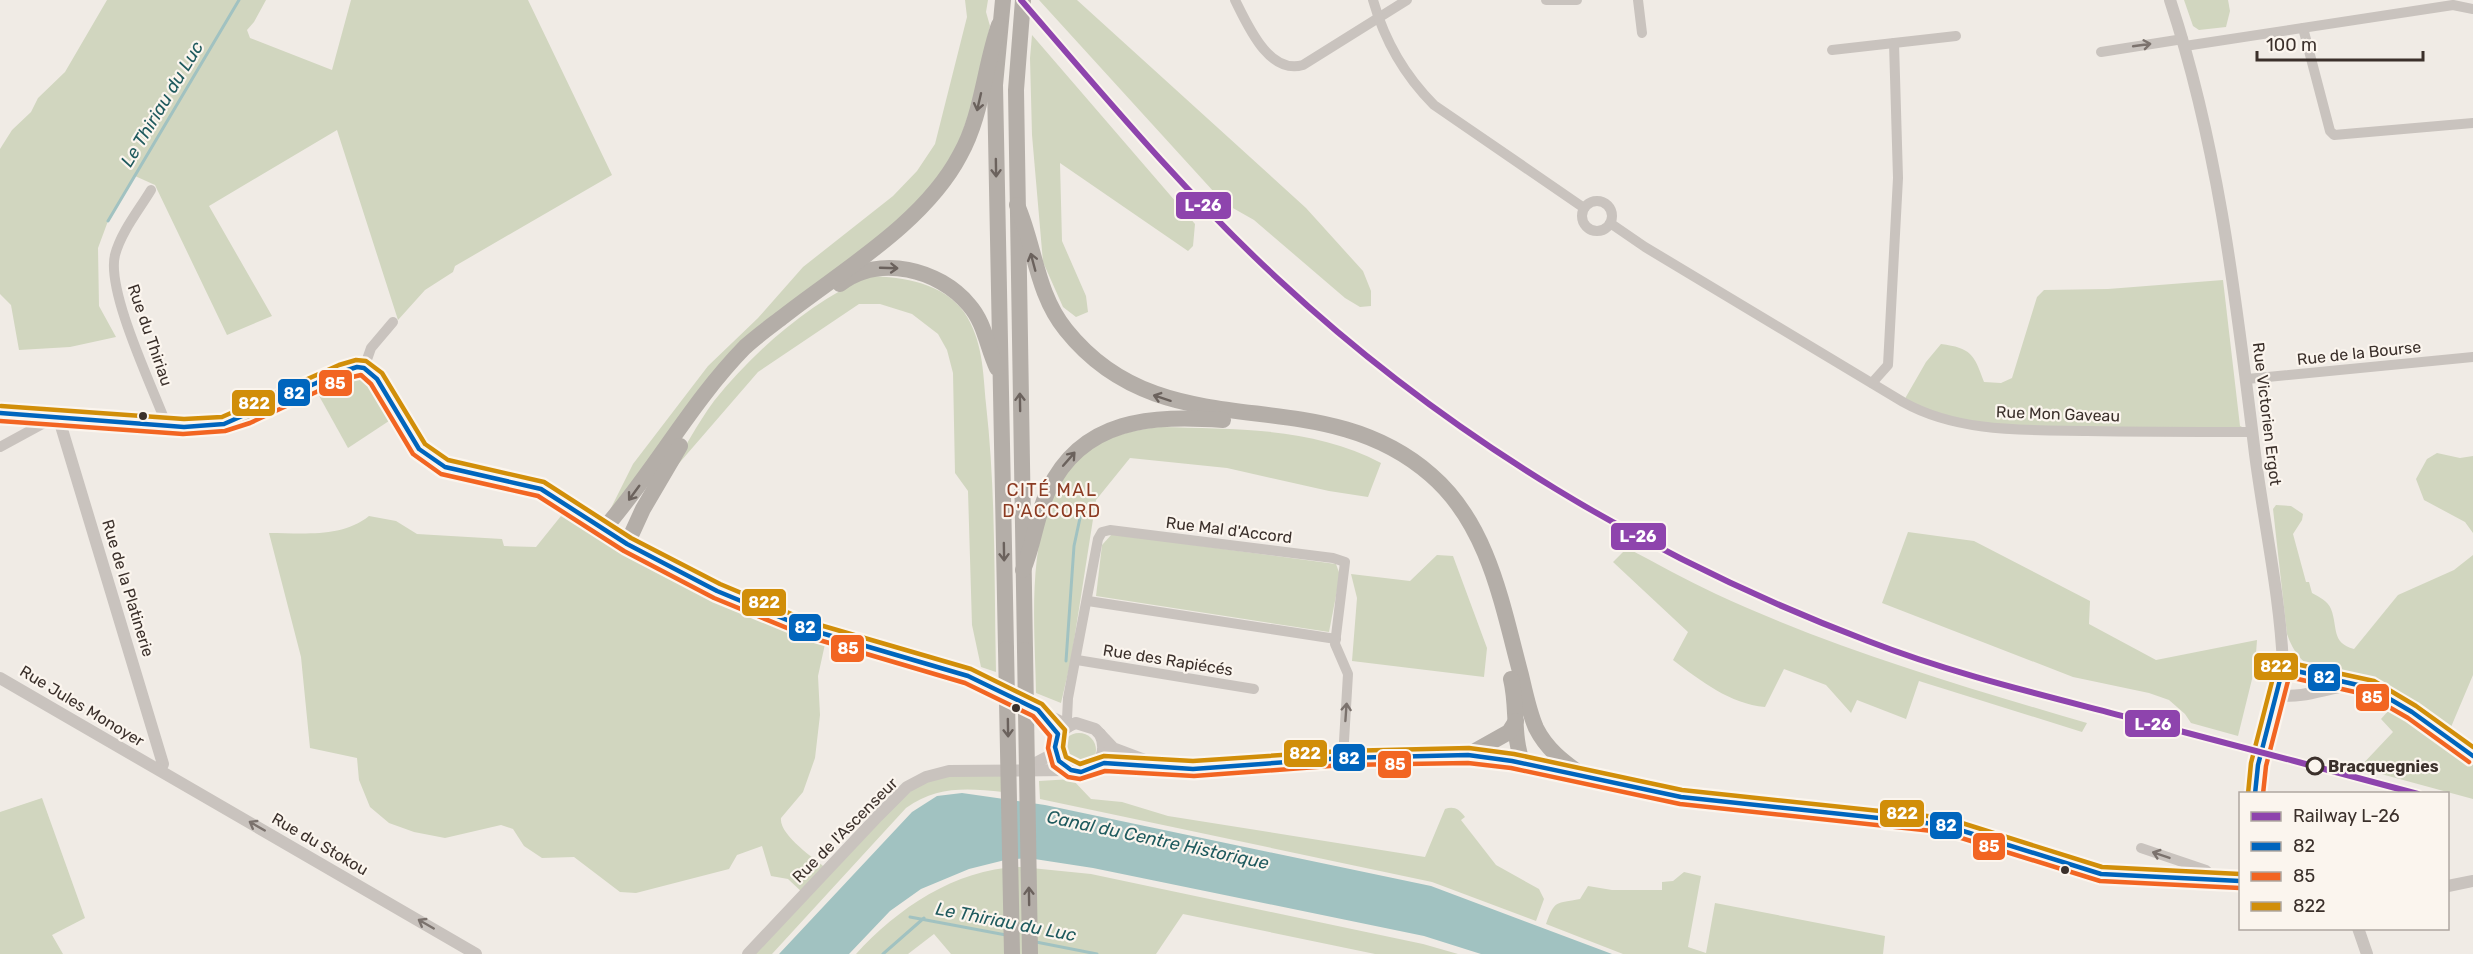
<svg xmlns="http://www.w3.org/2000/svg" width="2473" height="954" viewBox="0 0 2473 954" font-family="Rubik,sans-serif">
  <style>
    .green { fill: #d1d6bf }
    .water { fill: #a1c2c1 }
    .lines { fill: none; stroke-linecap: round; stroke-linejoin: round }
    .stream { stroke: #a1c2c1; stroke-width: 3 }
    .minor { stroke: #c9c3be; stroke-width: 10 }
    .tertiary { stroke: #c9c3be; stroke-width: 12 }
    .trunk { stroke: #b4aea8; stroke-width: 16 }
    .trunk-bridge { stroke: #b4aea8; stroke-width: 16 }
    .bus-1-casing { stroke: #fbf5ee; stroke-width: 9 }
    .bus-2-casing { stroke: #fbf5ee; stroke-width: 9 }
    .bus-3-casing { stroke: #fbf5ee; stroke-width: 9 }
    .bus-1 { stroke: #0065bd; stroke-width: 4.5 }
    .bus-2 { stroke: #f26522; stroke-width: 4.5 }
    .bus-3 { stroke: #d18e09; stroke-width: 4.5 }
    .rail-1-casing { stroke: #fbf5ee; stroke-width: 10 }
    .rail-1 { stroke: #8e44ad; stroke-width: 6 }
    .oneway { stroke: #7b726d }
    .oneway2 { stroke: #6b625d }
    .bus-dot { fill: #3b302b; stroke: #fbf5ee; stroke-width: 2 }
    .stop-dot { fill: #fbf5ee; stroke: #3b302b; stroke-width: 3 }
    .labels { text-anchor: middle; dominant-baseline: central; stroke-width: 4.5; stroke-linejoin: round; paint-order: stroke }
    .street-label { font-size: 16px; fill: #3b302b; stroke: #fbf5ee }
    .stop-label { font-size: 16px; font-weight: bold; fill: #3b302b; stroke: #fbf5ee; text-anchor: start }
    .water-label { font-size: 18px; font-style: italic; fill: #1f5a5e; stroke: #fbf5ee }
    .neighbourhood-label { font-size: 18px; letter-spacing: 1.5px; fill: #8c3b22; stroke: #fbf5ee }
    .line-badge { stroke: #fbf5ee; stroke-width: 2 }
    .badge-label { font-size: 16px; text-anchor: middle; font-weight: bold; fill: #fff }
  </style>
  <rect width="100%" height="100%" fill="#f0ebe5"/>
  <g class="green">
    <path d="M107 0H266L254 22 247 30 250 38 332 70 351 0H528L612 175 455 266 453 272 425 290 398 320 337 130 209 206 272 316 227 335 155 185 135 176 108 221 98 248 99 306 116 337 70 347 19 350 11 305 0 294V149L12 130 31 112 38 98 65 72Z"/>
    <path d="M965 0H988L986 12 990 26 973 102 954 156 909 213 757 332 610 510 633 464 708 366 758 318 803 267 893 196 917 171 935 144 967 17Z"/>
    <path d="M1039 0H1077L1306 208 1363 271 1371 291V306L1360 307 1345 298 1254 220 1224 203Z"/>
    <path d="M2184 0H2228L2230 11 2226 27 2199 30 2193 26Z"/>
    <path d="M1032 35 1195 224 1193 246 1188 251 1060 163 1062 241 1086 296 1088 312 1076 317 1063 307 1043 262 1032 135 1030 58Z"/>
    <path d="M870 276C904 277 943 283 964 312 983 340 983 372 986 404 996 493 994 582 996 672L981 667 972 625 968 491 955 473 953 373 947 350 938 334 912 314 880 304H859L758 372 668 476C683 451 697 424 714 401 755 350 810 302 870 276Z"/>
    <path d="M2223 280 2240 426 2253 432 1975 426 1903 402 1926 362 1941 344C1971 348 1974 354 1984 382L2001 383 2012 378 2037 297 2044 290 2108 289Z"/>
    <path d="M364 368 398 415 348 448 313 385Z"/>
    <path d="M1160 427C1234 429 1314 427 1381 463L1368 497 1329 491 1227 468 1130 458 1096 500 1071 660 1061 703 1036 693C1035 613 1018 482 1107 440 1124 432 1142 429 1160 427Z"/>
    <path d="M2437 453 2460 458 2473 456V533L2465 522 2424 500 2416 479 2427 459Z"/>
    <path d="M2276 505 2291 506 2303 514 2302 520 2293 534 2306 582H2309L2312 593C2319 597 2328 601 2331 609 2338 627 2331 643 2354 649L2398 595 2454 570 2473 555V675L2451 727 2445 730 2473 756V799L2359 768 2393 732 2381 719 2396 702 2365 686 2358 675C2323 673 2300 672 2287 634L2273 509Z"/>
    <path d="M569 506 657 561 827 635 818 676 820 715 815 758 803 792 781 818C779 835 814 858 827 869L926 777 1003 770V792C966 788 937 786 906 808L772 954H748L804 894 788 879 771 876 762 846 737 855 729 869 636 893 620 892 574 857 542 858 524 846 513 829 501 825 445 838 414 832 389 823 370 807 359 780 357 758 310 748 301 657 269 533C302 533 342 538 369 516L396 521 417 534 502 539 504 546 536 547Z"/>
    <path d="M1908 532 1974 541 2090 601 2089 624 2156 660 2257 640 2255 667 2238 736 2191 723 2185 714 2169 700 2149 693 2073 677 1882 603Z"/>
    <path d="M1112 534 1336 564 1340 575 1329 632 1096 596 1102 545Z"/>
    <path d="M1627 548C1656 563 1686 580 1716 594 1835 649 1961 686 2087 723L2082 732 1919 681 1906 719 1857 700 1851 713 1826 685 1784 669 1765 707C1730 704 1701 681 1673 660L1688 632 1613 562Z"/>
    <path d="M1437 555 1453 556 1487 648 1484 677 1352 661 1357 598 1351 574 1410 581Z"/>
    <circle cx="1079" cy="750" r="17"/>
    <path d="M1072 779 1091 799 1122 802 1168 816 1425 857 1445 809C1454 806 1459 809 1465 817L1461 820 1496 865 1539 889 1544 899 1536 921 1432 882 1040 799 1039 781Z"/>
    <path d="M42 798 85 918 52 935 63 954H0V812Z"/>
    <path d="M1021 867 1091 874 1423 944 1458 954H1375L1183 914 1156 954H1020L1007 951 1004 954H951L934 934 908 954H856C898 908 957 868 1021 867Z"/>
    <path d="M1684 872 1701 876 1688 947 1706 953 1715 903 1885 936 1883 954H1623L1546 924C1555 899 1556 904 1580 899L1588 886 1612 890H1662V882L1673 881Z"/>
  </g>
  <path class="water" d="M962 793 1045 805 1431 886 1612 954H1481L1424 936 1093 868 1028 858 1005 860 969 869 921 889 890 911 849 954H779L912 812 937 796Z"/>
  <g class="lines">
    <g class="stream">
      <path d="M108 221 239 0"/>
      <path d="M1066 661 1074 546 1083 504"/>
      <path d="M910 917 1006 935"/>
      <path d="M1036 942 1097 954"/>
      <path d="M883 954 924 918"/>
    </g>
    <g class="minor">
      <path d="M1235 0C1248 26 1269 75 1303 65L1407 0"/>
      <path d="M1373 0C1384 39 1405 76 1434 105L1584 208"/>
      <path d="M1546 0H1577"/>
      <path d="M1638 0 1642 33"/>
      <path d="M2303 28 2330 131 2334 135 2473 123"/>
      <path d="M2185 46 2453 5 2473 9"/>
      <path d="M1832 50 1956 36"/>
      <path d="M2101 52 2183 39"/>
      <path d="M151 190C139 210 121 232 115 255 106 291 153 388 167 426"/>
      <circle cx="1597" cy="216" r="15"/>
      <path d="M1610 223 1645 247 1903 402C1958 433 2026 430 2087 431 2142 432 2197 432 2253 432"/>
      <path d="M364 368 371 348 393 322"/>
      <path d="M2247 379 2473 357"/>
      <path d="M1872 383 1888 365 1898 178 1894 43"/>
      <path d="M0 447 57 416"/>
      <path d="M1088 601 1336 639"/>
      <path d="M1077 660 1254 689"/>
      <path d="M1070 725 1067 719 1068 698 1098 539 1102 532 1110 530 1333 558 1345 562 1335 644 1348 674 1343 758"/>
      <path d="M2141 848 2206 870 2217 881"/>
    </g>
    <g class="tertiary">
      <path d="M2170 0C2219 148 2236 300 2255 454 2264 524 2280 595 2283 665 2285 709 2253 750 2255 794"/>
      <path d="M0 413 184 427 224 424 247 416 341 372 357 367 364 368 377 379 419 449 445 467 541 489 627 544 741 602 811 630 968 676 1069 726"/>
      <path d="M58 416 163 764 160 770"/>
      <path d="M2283 668 2348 684"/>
      <path d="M0 678 476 954"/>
      <path d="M2279 695C2305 699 2330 686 2356 685 2384 684 2449 739 2473 756"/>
      <path d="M1093 767C1104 758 1106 747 1100 734"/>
      <path d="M1026 768 1049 756 1055 747"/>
      <path d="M1071 770C1049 758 1052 731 1076 723L1095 729 1113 748 1153 763"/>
      <path d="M1087 771 1104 763 1193 769 1343 758 1468 755 1512 761 1681 797 1895 818 1944 825 2101 874 2240 881"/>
      <path d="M2448 886 2473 881"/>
      <path d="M2358 928 2367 954"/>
      <path d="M748 954 878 816 907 787 926 777 949 771 1071 770"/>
    </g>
    <g class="trunk">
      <path d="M1003 0 995 85 1006 649"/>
      <path d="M1023 0 1016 90 1025 650"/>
      <path d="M1017 205C1035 246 1036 293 1066 330 1166 455 1317 375 1431 475 1489 525 1502 605 1521 675 1525 692 1529 712 1536 728 1547 750 1564 762 1583 776"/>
      <path d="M840 284C879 254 939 269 969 305 985 323 987 347 997 368"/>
      <path d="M603 530C654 472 691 402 745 347 757 336 771 326 784 316 843 270 925 222 960 155 982 116 984 68 999 25"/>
      <path d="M627 544 643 509 680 446"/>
      <path d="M1023 570C1034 544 1036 516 1048 491 1082 418 1153 415 1223 420"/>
      <path d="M1511 679C1518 707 1512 737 1523 764"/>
      <path d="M1468 755 1509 732 1516 721"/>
    </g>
    <g class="trunk-bridge">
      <path d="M1006 649 1012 954"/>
      <path d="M1025 650 1030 954"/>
    </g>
    <defs>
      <g id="bus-1">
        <path d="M0 413 184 427 224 424 341 372 357 367 364 368 377 379 419 449 445 467 541 489 627 544 717 591 811 630 968 676 1038 710 1058 734 1055 747 1059 761 1071 770 1081 772 1104 763 1193 769 1343 758 1468 755 1512 761 1681 797 1944 825 2101 874 2240 881"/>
        <path d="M2255 794 2258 765 2283 668 2371 688 2412 712 2473 756"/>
      </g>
      <g id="bus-2">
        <path d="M0 421 183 434 225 431 250 423 344 379 361 375 371 384 413 454 441 474 538 496 624 551 714 598 809 637 965 683 1033 716 1050 736 1048 748 1053 766 1068 777 1080 779 1105 771 1194 776 1343 765 1468 763 1511 768 1680 804 1942 832 2100 881 2240 888"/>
        <path d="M2263 794 2266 766 2289 677 2368 695 2408 718 2469 762"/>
      </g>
      <g id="bus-3">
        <path d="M1 406 184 419 222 417 339 365 356 360 366 361 382 373 425 444 448 460 544 482 631 538 720 584 813 623 971 669 1042 704 1065 730 1063 747 1066 757 1080 764 1104 756 1193 761 1342 751 1469 748 1514 754 1682 790 1946 818 2102 867 2240 874"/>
        <path d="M2248 794 2251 763 2276 666 2282 661 2374 681 2416 706 2473 747"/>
      </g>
    </defs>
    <use href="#bus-1" class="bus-1-casing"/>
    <use href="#bus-2" class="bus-2-casing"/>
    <use href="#bus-3" class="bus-3-casing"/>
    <use href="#bus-1" class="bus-1"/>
    <use href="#bus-2" class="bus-2"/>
    <use href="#bus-3" class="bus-3"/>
    <defs>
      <path id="rail-1" d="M1021 0C1104 96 1186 194 1279 280 1449 438 1651 559 1868 641 1955 675 2047 696 2138 720 2231 744 2325 769 2418 794"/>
    </defs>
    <use href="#rail-1" class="rail-1-casing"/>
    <use href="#rail-1" class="rail-1"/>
  </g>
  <defs><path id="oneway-shaft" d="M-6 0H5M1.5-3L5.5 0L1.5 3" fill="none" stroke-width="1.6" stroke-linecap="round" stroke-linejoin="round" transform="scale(1.5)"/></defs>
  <g class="oneway">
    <use href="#oneway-shaft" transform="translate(2142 45) rotate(-8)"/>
    <use href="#oneway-shaft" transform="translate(1346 712) rotate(-86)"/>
    <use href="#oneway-shaft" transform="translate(257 826) rotate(-150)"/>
    <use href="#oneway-shaft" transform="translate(2161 855) rotate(-161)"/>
    <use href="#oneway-shaft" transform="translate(426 924) rotate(-150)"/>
  </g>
  <g class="oneway2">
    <use href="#oneway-shaft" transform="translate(979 102) rotate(103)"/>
    <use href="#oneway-shaft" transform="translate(996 168) rotate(89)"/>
    <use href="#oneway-shaft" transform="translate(1033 262) rotate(-105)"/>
    <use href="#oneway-shaft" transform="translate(889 268) rotate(2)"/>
    <use href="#oneway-shaft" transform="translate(1162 398) rotate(-162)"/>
    <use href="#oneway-shaft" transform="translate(1020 402) rotate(-91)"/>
    <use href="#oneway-shaft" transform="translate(1069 459) rotate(-49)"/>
    <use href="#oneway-shaft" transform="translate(634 493) rotate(126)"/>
    <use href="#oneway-shaft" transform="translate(1004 552) rotate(89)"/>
    <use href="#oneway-shaft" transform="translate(1008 728) rotate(89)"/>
    <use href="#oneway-shaft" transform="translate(1029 896) rotate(-91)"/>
  </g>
  <g class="bus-dot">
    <circle cx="143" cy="416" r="5"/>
    <circle cx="1016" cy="708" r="5"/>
    <circle cx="2065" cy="870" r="5"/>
  </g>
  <circle class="stop-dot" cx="2315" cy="766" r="8"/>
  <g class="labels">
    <g class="street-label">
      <text transform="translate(150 335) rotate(71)">Rue du Thiriau</text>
      <text transform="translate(2359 353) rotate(-6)">Rue de la Bourse</text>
      <text transform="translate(2058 414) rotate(2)">Rue Mon Gaveau</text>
      <text transform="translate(2267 414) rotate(83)">Rue Victorien Ergot</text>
      <text transform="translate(1229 530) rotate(7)">Rue Mal d'Accord</text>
      <text transform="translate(128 588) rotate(73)">Rue de la Platinerie</text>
      <text transform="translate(1168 660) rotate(9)">Rue des Rapiécés</text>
      <text transform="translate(82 706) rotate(31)">Rue Jules Monoyer</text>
      <text transform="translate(845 830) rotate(-45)">Rue de l'Ascenseur</text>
      <text transform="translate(320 844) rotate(30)">Rue du Stokou</text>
    </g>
    <g class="stop-label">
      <text x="2328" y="766">Bracquegnies</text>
    </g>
    <g class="water-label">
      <text transform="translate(162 104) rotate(-59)">Le Thiriau du Luc</text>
      <text transform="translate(1158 840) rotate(12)">Canal du Centre Historique</text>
      <text transform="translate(1006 922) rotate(11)">Le Thiriau du Luc</text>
    </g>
    <g class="neighbourhood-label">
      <text x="1052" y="490">CITÉ MAL<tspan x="1052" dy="21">D'ACCORD</tspan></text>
    </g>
  </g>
  <g class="line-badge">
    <rect x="1175" y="191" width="57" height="29" rx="6" fill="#8e44ad"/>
    <rect x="318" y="369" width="35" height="28" rx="6" fill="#f26522"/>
    <rect x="277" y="378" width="34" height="29" rx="6" fill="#0065bd"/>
    <rect x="231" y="389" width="45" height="28" rx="6" fill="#d18e09"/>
    <rect x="1610" y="522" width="57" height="29" rx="6" fill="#8e44ad"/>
    <rect x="741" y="588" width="46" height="29" rx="6" fill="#d18e09"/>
    <rect x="788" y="613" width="34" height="29" rx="6" fill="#0065bd"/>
    <rect x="830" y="634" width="35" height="29" rx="6" fill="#f26522"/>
    <rect x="2253" y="652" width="46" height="29" rx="6" fill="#d18e09"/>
    <rect x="2307" y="663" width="34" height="29" rx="6" fill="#0065bd"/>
    <rect x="2355" y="683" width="35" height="29" rx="6" fill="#f26522"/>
    <rect x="2124" y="709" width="57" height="29" rx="6" fill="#8e44ad"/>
    <rect x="1283" y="739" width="45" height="29" rx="6" fill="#d18e09"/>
    <rect x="1332" y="743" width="34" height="29" rx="6" fill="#0065bd"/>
    <rect x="1377" y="750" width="35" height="29" rx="6" fill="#f26522"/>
    <rect x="1879" y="799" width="46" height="29" rx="6" fill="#d18e09"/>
    <rect x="1929" y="811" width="34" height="29" rx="6" fill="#0065bd"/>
    <rect x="1972" y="832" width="34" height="29" rx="6" fill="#f26522"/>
  </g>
  <g class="badge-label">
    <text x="1203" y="211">L-26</text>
    <text x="335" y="389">85</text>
    <text x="294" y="399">82</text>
    <text x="254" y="409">822</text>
    <text x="1638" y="542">L-26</text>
    <text x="764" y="608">822</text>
    <text x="805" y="633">82</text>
    <text x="848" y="654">85</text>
    <text x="2276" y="672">822</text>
    <text x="2324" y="683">82</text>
    <text x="2372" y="703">85</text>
    <text x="2153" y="730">L-26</text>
    <text x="1305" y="759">822</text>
    <text x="1349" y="764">82</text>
    <text x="1395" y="770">85</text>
    <text x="1902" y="819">822</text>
    <text x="1946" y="831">82</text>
    <text x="1989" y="852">85</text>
  </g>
  <rect x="2239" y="792" width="210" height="138" fill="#fbf5ee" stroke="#aea6a0" stroke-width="1.5"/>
  <rect x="2251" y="812" width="30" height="9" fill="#8e44ad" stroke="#aea6a0" stroke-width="1.5"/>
  <text x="2293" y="822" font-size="18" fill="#3b302b">Railway L-26</text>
  <rect x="2251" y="842" width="30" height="9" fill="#0065bd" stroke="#aea6a0" stroke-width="1.5"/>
  <text x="2293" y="852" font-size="18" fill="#3b302b">82</text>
  <rect x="2251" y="872" width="30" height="9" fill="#f26522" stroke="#aea6a0" stroke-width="1.5"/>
  <text x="2293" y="882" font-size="18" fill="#3b302b">85</text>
  <rect x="2251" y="902" width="30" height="9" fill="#d18e09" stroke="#aea6a0" stroke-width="1.5"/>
  <text x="2293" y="912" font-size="18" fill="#3b302b">822</text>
  <path d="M2257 51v9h166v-9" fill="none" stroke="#3b302b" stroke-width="3"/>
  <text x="2266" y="51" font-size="18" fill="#3b302b" stroke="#fbf5ee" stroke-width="4.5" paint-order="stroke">100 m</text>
</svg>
